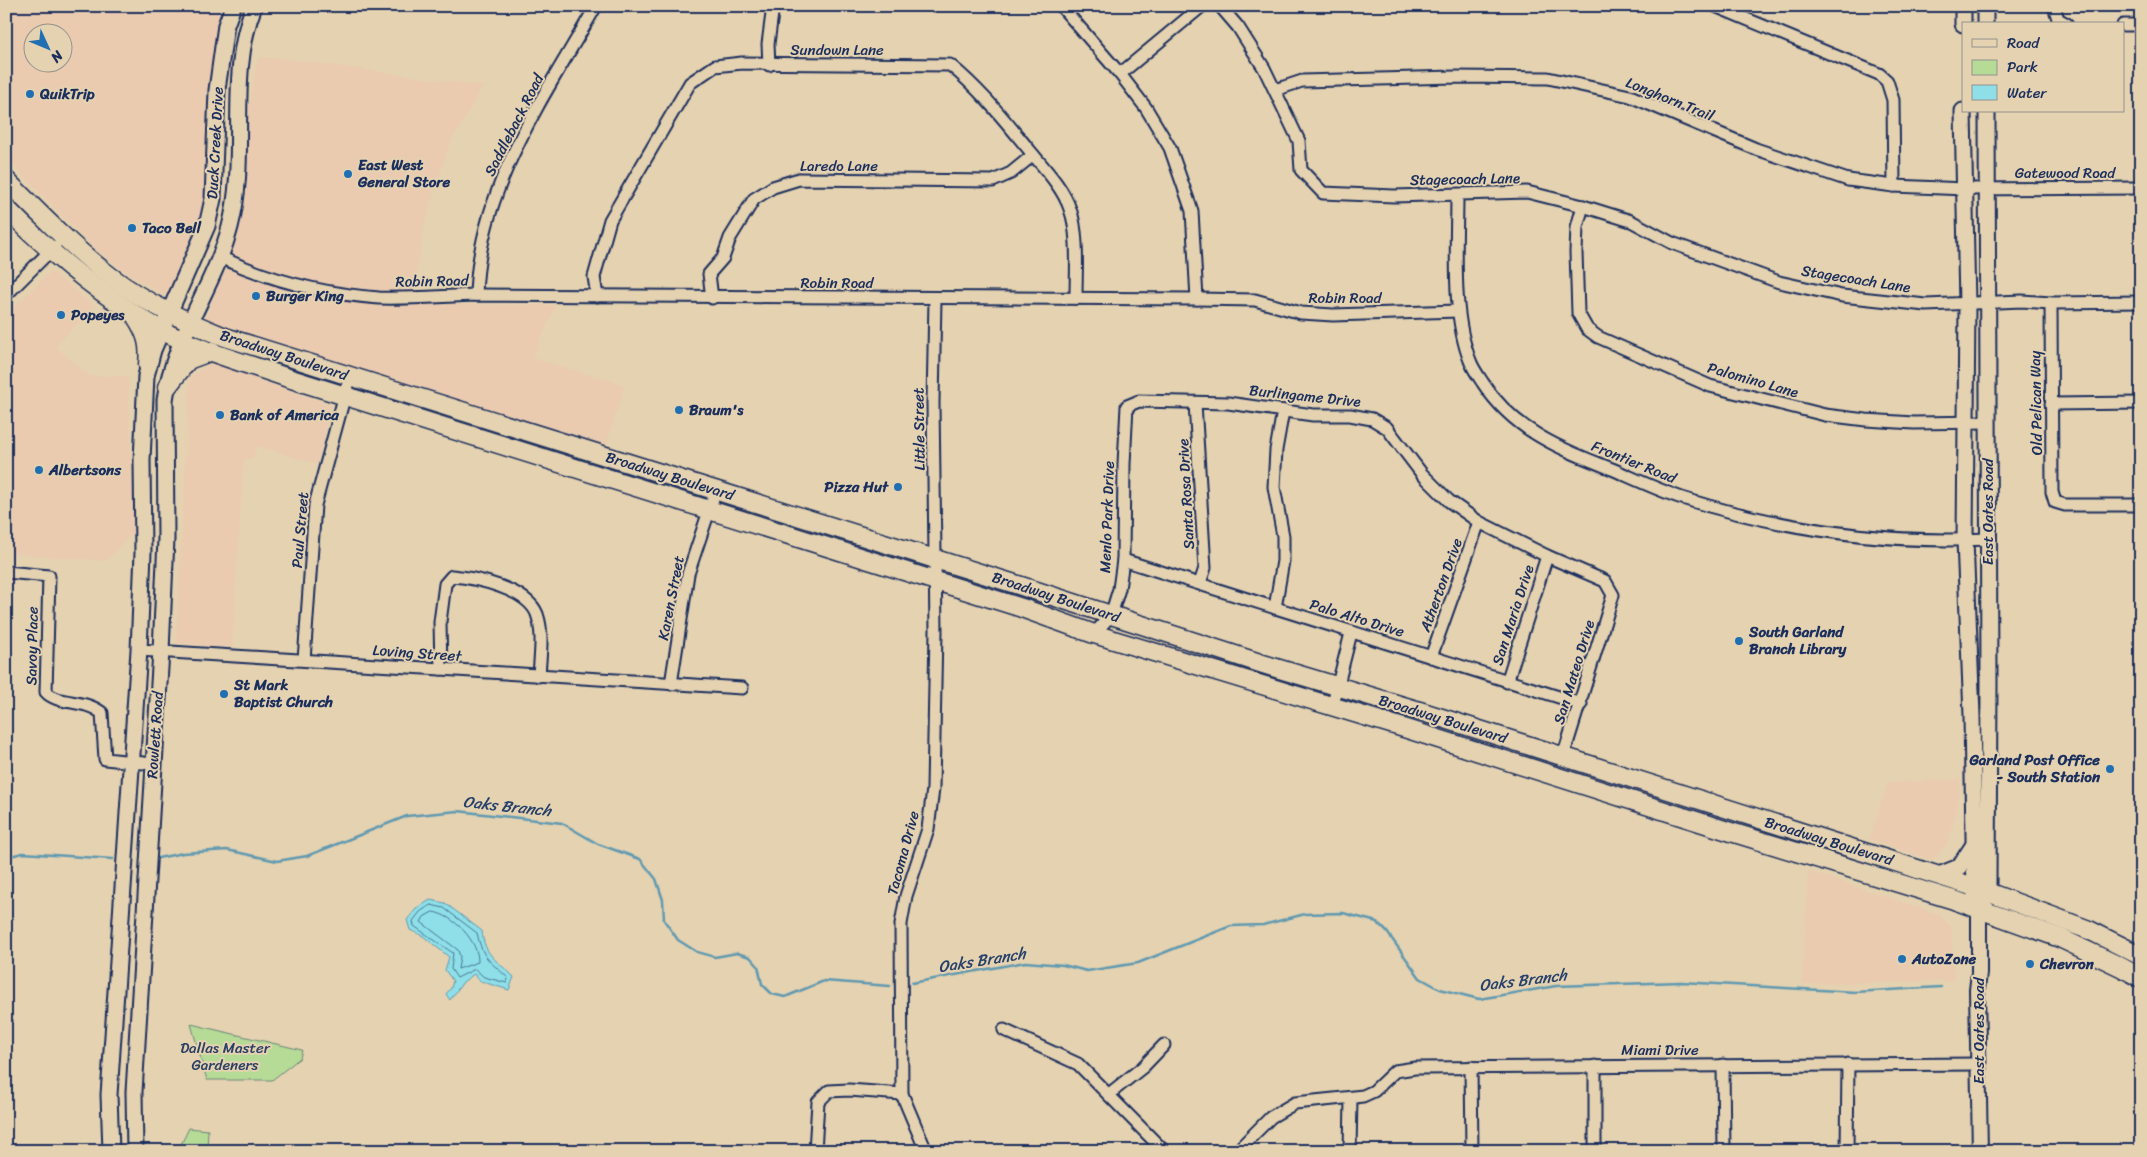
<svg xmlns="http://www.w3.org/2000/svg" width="2147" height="1157" viewBox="0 0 2147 1157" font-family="Sriracha,sans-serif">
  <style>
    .built { fill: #eacbb0; fill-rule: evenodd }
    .green { fill: #b6db96; stroke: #68857a }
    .water { fill: #8edfe8; stroke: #6099b1 }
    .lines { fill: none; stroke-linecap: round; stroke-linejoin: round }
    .shore { stroke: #497595; stroke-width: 1 }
    .stream { stroke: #6099b1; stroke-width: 2.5 }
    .minor-casing { stroke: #1b2f5e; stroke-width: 15 }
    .tertiary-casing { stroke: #1b2f5e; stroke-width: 18 }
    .secondary-casing { stroke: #1b2f5e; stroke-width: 19 }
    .primary-casing { stroke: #1b2f5e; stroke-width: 21 }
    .minor { stroke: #e5d2b0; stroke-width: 11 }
    .tertiary { stroke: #e5d2b0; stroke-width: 14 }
    .secondary { stroke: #e5d2b0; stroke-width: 15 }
    .primary { stroke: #e5d2b0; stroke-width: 18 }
    .poi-dot { fill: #1f6fb2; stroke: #e5d2b0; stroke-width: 2 }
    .labels { text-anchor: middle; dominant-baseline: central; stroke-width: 4; stroke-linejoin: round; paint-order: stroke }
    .street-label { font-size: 15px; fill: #1b2f5e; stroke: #e5d2b0 }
    .poi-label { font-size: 15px; font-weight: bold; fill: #1b2f5e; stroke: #e5d2b0; text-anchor: start }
    .park-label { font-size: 15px; fill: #2a4064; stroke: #e5d2b0 }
    .water-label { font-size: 16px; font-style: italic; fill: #26416c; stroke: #e5d2b0 }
  </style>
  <rect width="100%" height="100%" fill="#e5d2b0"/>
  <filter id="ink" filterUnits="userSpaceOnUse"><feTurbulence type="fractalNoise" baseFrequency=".02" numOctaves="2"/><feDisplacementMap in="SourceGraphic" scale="10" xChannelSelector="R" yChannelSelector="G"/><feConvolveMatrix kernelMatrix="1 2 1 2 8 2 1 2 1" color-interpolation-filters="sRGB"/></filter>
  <g filter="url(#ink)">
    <g class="built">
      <path d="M6 6H230L209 181 199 236 168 298 131 276 91 246 6 158ZM32 32H62V62H32Z"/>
      <path d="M258 58H279L483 86 451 142 437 180 423 231 412 301 441 304 556 305 532 358 625 385 605 448 205 319 228 255 241 197 247 158 249 108Z"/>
      <path d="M51 271 95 306 55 346 89 376H128L134 532 106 561 6 553V315Z"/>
      <path d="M210 362 332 405 317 464 257 446 253 458 244 459 232 648 176 643 190 378Z"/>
      <path d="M1960 779 1956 814 1947 844 1932 860 1869 840 1888 783Z"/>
      <path d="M1808 871 1938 914 1951 927 1954 981 1802 984Z"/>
    </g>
    <g class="green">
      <path d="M191 1024 302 1050 300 1058 272 1080H207Z"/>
      <path d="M189 1128 208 1130 207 1151H178Z"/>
    </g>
    <path class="water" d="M430 900 445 903 482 931C484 956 498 961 514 977L509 990 480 981 474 974 463 982 450 1000 446 994 451 988 453 981 445 970 449 957 423 936 410 930 407 920 416 909Z"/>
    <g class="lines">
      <g class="shore">
        <path d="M431 905 444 908 477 933C483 960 489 960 508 978L507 983 484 977 475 969 457 978 451 969 453 953 414 926 413 921 420 912Z"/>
        <path d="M433 912C454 915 479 942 478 962L458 969 460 957 458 950 421 922 424 917Z"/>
      </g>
      <g class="stream">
        <path d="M6 857 23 853 113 859"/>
        <path d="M158 858 183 853 227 850 277 861 307 856 407 816 458 811 562 823 598 844 640 859 656 879 663 900 664 920 678 940 697 952 715 957 737 953 750 957 758 966 762 984 772 994 785 997 824 981 890 986"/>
        <path d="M912 983 1025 962 1063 965 1087 971 1138 963 1231 926 1263 925 1305 914 1343 913 1377 922 1387 932 1420 978 1440 989 1479 999 1556 986 1681 982 1855 992 1941 987"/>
      </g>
      <defs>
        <g id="minor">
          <path d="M1061 6 1120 74 1146 108 1170 148 1192 211 1197 299"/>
          <path d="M1220 6 1238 27 1264 68 1299 141 1301 170 1323 193 1394 196 1527 192 1583 206 1631 221 1672 243 1779 282 1842 296 1926 305 2022 301 2051 303 2141 302"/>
          <path d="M1715 6 1879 74 1887 81 1893 100 1894 186"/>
          <path d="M2054 6 2058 19 2067 24"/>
          <path d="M2123 25H2141"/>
          <path d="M769 65 768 44 773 6"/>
          <path d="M1120 74 1202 6"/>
          <path d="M1275 90 1302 81 1455 77 1548 78 1630 96 1756 149 1848 180 1894 186 1965 189 2141 188"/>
          <path d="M1457 195C1457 247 1451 315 1471 363 1474 370 1479 377 1483 383 1514 431 1561 449 1612 469 1635 479 1658 490 1682 498 1781 529 1884 544 1988 539"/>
          <path d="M1583 206 1577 227 1576 252 1578 313 1587 329 1598 337 1710 386 1825 415 1866 420 1914 423 1988 422"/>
          <path d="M220 257C269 280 325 294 379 298 411 299 444 296 476 295L1197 299 1255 300 1301 313 1333 315 1458 311"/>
          <path d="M6 295 55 246"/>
          <path d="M476 295C479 188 544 97 596 6"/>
          <path d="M597 296 594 277 610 220 690 83 715 66 742 63 950 65C982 91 1005 121 1031 152 1045 169 1063 188 1070 209 1079 233 1076 272 1076 297"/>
          <path d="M712 298 709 274 723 258 730 238 754 199 773 187 799 179 993 181 1011 173 1033 155"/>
          <path d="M2051 303 2052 492 2055 502 2065 505H2141"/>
          <path d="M1195 403 1205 568 1200 583"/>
          <path d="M2051 404 2141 403"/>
          <path d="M1123 560 1581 704"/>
          <path d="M6 572 49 576 46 692C57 705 86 699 102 713L105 759 153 764"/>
          <path d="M1275 608 1283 561V536L1274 487 1276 450 1283 411"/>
          <path d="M1094 634 1111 615 1119 589 1123 560 1124 464 1127 406 1139 401 1228 403 1313 415H1350L1372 419 1387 428 1422 474 1449 501 1479 522 1547 556 1605 581 1613 595 1563 757"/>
          <path d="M139 650 742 688"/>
          <path d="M1431 657 1479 522"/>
          <path d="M304 660 315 505 350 376"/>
          <path d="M441 669 440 622 445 584 452 576C477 578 527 589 537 614 544 634 540 656 539 676"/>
          <path d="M1507 682 1547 556"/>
          <path d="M671 684 688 574 716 490"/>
          <path d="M1332 708 1351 633"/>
          <path d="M1004 1030 1078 1064 1164 1151"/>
          <path d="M1723 1065 1724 1151"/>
          <path d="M1595 1066V1151"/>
          <path d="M1471 1067 1472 1151"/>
          <path d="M1109 1094 1143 1067 1164 1045"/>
          <path d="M815 1151 818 1102 829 1091 849 1090 902 1094"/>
          <path d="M926 1151 902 1094 901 924 906 896 928 829 933 789 936 631 933 403 935 299"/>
          <path d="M1237 1151 1271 1117 1295 1103 1363 1096 1374 1091 1395 1071 1415 1068 1979 1064"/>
          <path d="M1350 1151 1351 1098"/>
          <path d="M1847 1151 1848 1064"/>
        </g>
        <path id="tertiary" d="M1979 910V973L1977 990 1980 1151"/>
        <g id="secondary">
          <path d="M1963 6V24"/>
          <path d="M1985 6V24"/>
          <path d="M1963 111 1967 305 1965 540 1972 716 1975 897"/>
          <path d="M1939 875 1959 867 1973 846"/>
          <path d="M1984 903 1988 891 1989 682 1987 111"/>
          <path d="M111 1151 109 1095 139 650 143 552 142 460 146 376 153 350 207 226 213 199 217 90 226 25 233 6"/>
          <path d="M135 1151 134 1092 161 651 166 539 165 400C173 339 214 287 230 227 249 155 226 77 254 6"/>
        </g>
        <g id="primary">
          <path d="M6 180C40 214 73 248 110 276 145 303 185 321 225 337L1012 583 1263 664 1420 711 1974 887 2089 930 2141 956"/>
          <path d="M6 208C53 256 102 297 161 330 200 351 246 363 288 378L1022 608 1094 634 1407 729 1731 832 1954 900 2060 938 2121 967 2141 978"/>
          <path d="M136 317C147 334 150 345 148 365"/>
          <path d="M167 387 188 360 212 351"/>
        </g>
      </defs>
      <use href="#minor" class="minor-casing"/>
      <use href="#tertiary" class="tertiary-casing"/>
      <use href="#secondary" class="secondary-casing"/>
      <use href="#primary" class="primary-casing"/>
      <use href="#minor" class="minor"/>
      <use href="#tertiary" class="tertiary"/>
      <use href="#secondary" class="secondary"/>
      <use href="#primary" class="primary"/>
    </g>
  </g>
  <g class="poi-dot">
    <circle cx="30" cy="94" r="5"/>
    <circle cx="348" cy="174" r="5"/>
    <circle cx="132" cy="228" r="5"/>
    <circle cx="256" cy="296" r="5"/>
    <circle cx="61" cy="315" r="5"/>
    <circle cx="679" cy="410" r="5"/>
    <circle cx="220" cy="415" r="5"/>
    <circle cx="39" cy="470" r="5"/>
    <circle cx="898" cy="487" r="5"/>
    <circle cx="1739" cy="641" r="5"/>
    <circle cx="224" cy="694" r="5"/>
    <circle cx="2110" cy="769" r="5"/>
    <circle cx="1902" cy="959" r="5"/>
    <circle cx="2030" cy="964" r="5"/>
  </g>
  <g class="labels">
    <g class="street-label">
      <text x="837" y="50">Sundown Lane</text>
      <text transform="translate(1670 99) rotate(22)">Longhorn Trail</text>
      <text transform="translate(514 125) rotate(-63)">Saddleback Road</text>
      <text transform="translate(215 143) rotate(-87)">Duck Creek Drive</text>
      <text x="839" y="166">Laredo Lane</text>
      <text x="2065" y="173">Gatewood Road</text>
      <text transform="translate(1465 179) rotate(-1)">Stagecoach Lane</text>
      <text transform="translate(1856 279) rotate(9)">Stagecoach Lane</text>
      <text transform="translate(432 281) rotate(-1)">Robin Road</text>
      <text x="837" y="283">Robin Road</text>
      <text x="1345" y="298">Robin Road</text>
      <text transform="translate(284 355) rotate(18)">Broadway Boulevard</text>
      <text transform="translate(1753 380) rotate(16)">Palomino Lane</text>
      <text transform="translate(1305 396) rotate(6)">Burlingame Drive</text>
      <text transform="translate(2036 403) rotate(-91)">Old Pelican Way</text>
      <text transform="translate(919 429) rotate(-91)">Little Street</text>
      <text transform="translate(1634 462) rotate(22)">Frontier Road</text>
      <text transform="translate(670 476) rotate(17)">Broadway Boulevard</text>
      <text transform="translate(1186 494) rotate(-93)">Santa Rosa Drive</text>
      <text transform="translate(1988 512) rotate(-90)">East Oates Road</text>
      <text transform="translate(1107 517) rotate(-88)">Menlo Park Drive</text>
      <text transform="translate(300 530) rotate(-85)">Paul Street</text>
      <text transform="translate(1441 585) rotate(-70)">Atherton Drive</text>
      <text transform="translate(1056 597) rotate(18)">Broadway Boulevard</text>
      <text transform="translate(671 598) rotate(-79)">Karen Street</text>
      <text transform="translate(1513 615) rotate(-72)">San Maria Drive</text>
      <text transform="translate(1357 618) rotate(17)">Palo Alto Drive</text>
      <text transform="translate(32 646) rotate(-89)">Savoy Place</text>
      <text transform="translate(417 653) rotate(4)">Loving Street</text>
      <text transform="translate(1574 672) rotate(-73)">San Mateo Drive</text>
      <text transform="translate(1443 719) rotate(17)">Broadway Boulevard</text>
      <text transform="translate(155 735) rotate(-86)">Rowlett Road</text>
      <text transform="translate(1829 841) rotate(17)">Broadway Boulevard</text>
      <text transform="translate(903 853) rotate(-75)">Tacoma Drive</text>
      <text transform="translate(1979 1031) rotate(-90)">East Oates Road</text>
      <text x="1660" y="1050">Miami Drive</text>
    </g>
    <g class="poi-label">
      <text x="40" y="94">QuikTrip</text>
      <text x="358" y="165">East West<tspan x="358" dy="17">General Store</tspan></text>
      <text x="142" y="228">Taco Bell</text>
      <text x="266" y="296">Burger King</text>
      <text x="71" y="315">Popeyes</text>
      <text x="689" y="410">Braum's</text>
      <text x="230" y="415">Bank of America</text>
      <text x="49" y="470">Albertsons</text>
      <text x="888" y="487" text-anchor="end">Pizza Hut</text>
      <text x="1749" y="632">South Garland<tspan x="1749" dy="17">Branch Library</tspan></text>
      <text x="234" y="685">St Mark<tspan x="234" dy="17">Baptist Church</tspan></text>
      <text x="2100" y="760" text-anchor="end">Garland Post Office<tspan x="2100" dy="17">- South Station</tspan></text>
      <text x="1912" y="959">AutoZone</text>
      <text x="2040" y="964">Chevron</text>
    </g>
    <g class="park-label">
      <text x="225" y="1048">Dallas Master<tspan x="225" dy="17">Gardeners</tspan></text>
    </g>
    <g class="water-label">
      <text transform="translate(507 806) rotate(6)">Oaks Branch</text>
      <text transform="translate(982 960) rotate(-9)">Oaks Branch</text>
      <text transform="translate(1523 980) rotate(-7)">Oaks Branch</text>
    </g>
  </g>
  <rect width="2147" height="1157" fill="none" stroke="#e5d2b0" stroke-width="25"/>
  <rect x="12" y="12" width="2122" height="1132" fill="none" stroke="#1b2f5e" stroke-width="2" filter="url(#ink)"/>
  <rect x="1962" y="22" width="162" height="90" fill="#e5d2b0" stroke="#94918f"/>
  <rect x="1972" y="39" width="25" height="8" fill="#e5d2b0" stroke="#94918f"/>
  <text x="2007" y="48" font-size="15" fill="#1b2f5e">Road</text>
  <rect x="1972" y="60" width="25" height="15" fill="#b6db96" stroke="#94918f"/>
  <text x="2007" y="72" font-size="15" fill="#1b2f5e">Park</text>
  <rect x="1972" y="85" width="25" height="15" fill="#8edfe8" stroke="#94918f"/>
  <text x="2007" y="98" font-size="15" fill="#1b2f5e">Water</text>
  <g transform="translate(48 48) rotate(134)"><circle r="24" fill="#e5d2b0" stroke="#94918f"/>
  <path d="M0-4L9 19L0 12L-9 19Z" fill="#1f6fb2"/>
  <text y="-8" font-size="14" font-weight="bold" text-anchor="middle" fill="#1b2f5e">N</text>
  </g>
</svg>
